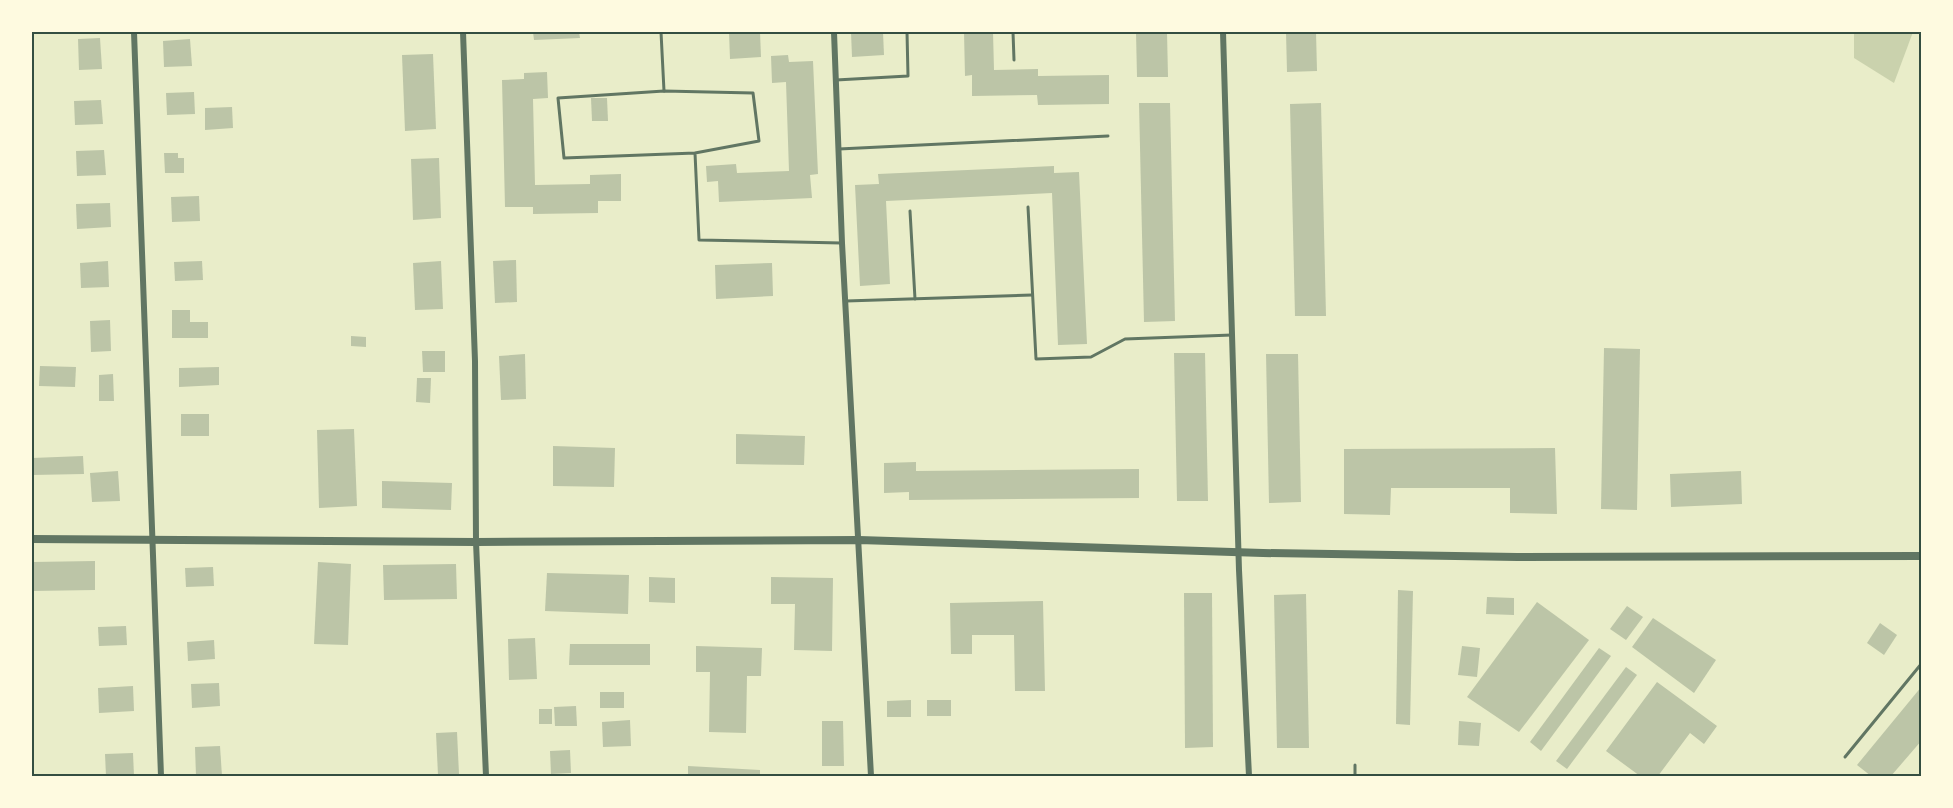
<svg xmlns="http://www.w3.org/2000/svg" width="1953" height="808" viewBox="0 0 1953 808" font-family="'PT Serif',serif">
  <style>
    .green { fill: #cad2ad }
    .building { fill: #bcc5a7 }
    .lines { fill: none; stroke-linecap: round; stroke-linejoin: round }
    .service { stroke: #617663; stroke-width: 3 }
    .minor { stroke: #617663; stroke-width: 6 }
    .tertiary { stroke: #617663; stroke-width: 8 }
    .neatline { fill: none; stroke: #344e41; stroke-width: 2 }
  </style>
  <rect width="100%" height="100%" fill="#e9edc9"/>
  <path class="green" d="M1854 32H1913L1894 83 1854 58Z"/>
  <g class="building">
    <path d="M533 32H579L580 38 534 40Z"/>
    <path d="M729 32H760L761 57 730 59Z"/>
    <path d="M851 32H883L884 55 852 57Z"/>
    <path d="M964 32H993L994 70 1038 69V76L1109 75V104L1038 105 1037 95 972 96V75L965 76Z"/>
    <path d="M1136 32H1167L1168 77H1137Z"/>
    <path d="M1286 32H1316L1317 71 1287 72Z"/>
    <path d="M100 38 102 69 79 70 78 39Z"/>
    <path d="M190 39 192 66 164 67 163 41Z"/>
    <path d="M433 54 436 129 405 131 402 55Z"/>
    <path d="M788 55 789 62 813 61 818 174 810 175 812 198 719 202 718 181 707 182 706 166 736 164 737 173 789 171 786 82 772 83 771 56Z"/>
    <path d="M547 72 548 98 533 99 535 185 590 184V175L621 174V201H598V213L533 214V207H505L502 80 524 79V73Z"/>
    <path d="M194 92 195 114 167 115 166 93Z"/>
    <path d="M591 98H607L608 121H592Z"/>
    <path d="M101 100 103 124 75 125 74 101Z"/>
    <path d="M1139 103H1170L1175 321 1144 322Z"/>
    <path d="M1321 103 1326 316H1295L1290 104Z"/>
    <path d="M232 107 233 128 205 130V108Z"/>
    <path d="M104 150 106 175 77 176 76 151Z"/>
    <path d="M164 153H178V158H184V173H165Z"/>
    <path d="M439 158 441 218 413 220 411 159Z"/>
    <path d="M1054 166V173L1079 172 1087 344 1058 345 1052 193 886 201 890 284 860 286 855 185 879 184 878 174Z"/>
    <path d="M199 196 200 221 172 222 171 197Z"/>
    <path d="M110 203 111 227 77 229 76 204Z"/>
    <path d="M516 260 517 302 495 303 493 261Z"/>
    <path d="M108 261 109 287 81 288 80 263Z"/>
    <path d="M202 261 203 280 175 281 174 262Z"/>
    <path d="M441 261 443 309 415 310 413 263Z"/>
    <path d="M772 263 773 296 716 299 715 265Z"/>
    <path d="M172 310H190V322H208V338H172Z"/>
    <path d="M110 320 111 351 91 352 90 321Z"/>
    <path d="M351 336 366 337V347L351 346Z"/>
    <path d="M1604 348 1640 349 1637 510 1601 509Z"/>
    <path d="M422 351H445V372H423Z"/>
    <path d="M1174 353H1205L1208 501H1177Z"/>
    <path d="M525 354 526 399 501 400 499 356Z"/>
    <path d="M1266 354H1298L1301 502 1269 503Z"/>
    <path d="M40 366 76 367 75 387 39 386Z"/>
    <path d="M219 367V385L179 387V368Z"/>
    <path d="M113 374 114 401H99V375Z"/>
    <path d="M417 378H431L430 403 416 402Z"/>
    <rect x="181" y="414" width="28" height="22"/>
    <path d="M354 429 357 506 319 508 317 430Z"/>
    <path d="M736 434 805 436 804 465 736 464Z"/>
    <path d="M553 446 615 448 614 487 553 486Z"/>
    <path d="M1555 448 1557 514 1510 513V488H1391L1390 515 1344 514V449Z"/>
    <path d="M83 456 84 474 32 475V458Z"/>
    <path d="M916 462V471L1139 469V498L909 500V492L884 493V463Z"/>
    <path d="M118 471 120 501 92 502 90 473Z"/>
    <path d="M1741 471 1742 504 1671 507 1670 474Z"/>
    <path d="M382 481 452 483 451 510 382 508Z"/>
    <path d="M95 561V590L32 591V562Z"/>
    <path d="M318 562 351 564 348 645 314 644Z"/>
    <path d="M456 564 457 599 384 600 383 565Z"/>
    <path d="M213 567 214 586 186 587 185 568Z"/>
    <path d="M547 573 629 575 628 614 545 611Z"/>
    <path d="M649 577 675 578V603L649 602Z"/>
    <path d="M771 577 833 578 832 651 794 650 795 604H771Z"/>
    <path d="M1398 590 1413 591 1410 725 1396 724Z"/>
    <path d="M1184 593H1212L1213 747 1185 748Z"/>
    <path d="M1306 594 1309 748H1277L1274 595Z"/>
    <path d="M1487 597 1514 598V615L1486 614Z"/>
    <path d="M1043 601 1045 691H1015L1014 635H972V654H951L950 603Z"/>
    <path d="M1537 602 1589 640 1519 732 1467 697Z"/>
    <path d="M1627 606 1643 617 1626 640 1610 629Z"/>
    <path d="M1653 618 1716 660 1694 693 1632 647Z"/>
    <path d="M1880 623 1897 635 1884 655 1867 643Z"/>
    <path d="M126 626 127 645 99 646 98 627Z"/>
    <path d="M535 638 537 679 509 680 508 639Z"/>
    <path d="M214 640 215 659 188 661 187 642Z"/>
    <path d="M570 644H650V665H569Z"/>
    <path d="M696 646 762 648 761 676H747L746 733 709 732 710 672H696Z"/>
    <path d="M1462 646 1480 648 1477 677 1458 675Z"/>
    <path d="M1599 648 1611 656 1541 751 1530 742Z"/>
    <path d="M1626 667 1637 675 1567 769 1556 761Z"/>
    <path d="M1657 682 1717 726 1704 744 1690 733 1658 776H1640L1606 751Z"/>
    <path d="M219 683 220 706 192 708 191 684Z"/>
    <path d="M133 686 134 711 99 713 98 688Z"/>
    <path d="M1922 686V740L1891 776H1871L1857 765Z"/>
    <rect x="600" y="692" width="24" height="16"/>
    <path d="M911 700V717H887V701Z"/>
    <rect x="927" y="700" width="24" height="16"/>
    <path d="M576 706 577 726H555L554 707Z"/>
    <rect x="539" y="709" width="13" height="15"/>
    <path d="M630 720 631 746 603 747 602 722Z"/>
    <path d="M822 721H843L844 766H822Z"/>
    <path d="M1459 721 1481 723 1479 746 1458 745Z"/>
    <path d="M457 732 459 774 438 775 436 733Z"/>
    <path d="M220 746 222 776H196L195 747Z"/>
    <path d="M570 750 571 773 551 774 550 751Z"/>
    <path d="M133 753 134 776H106L105 754Z"/>
    <path d="M688 766 760 770V776H688Z"/>
  </g>
  <g class="lines">
    <g class="service">
      <path d="M661 32 664 91"/>
      <path d="M1013 32 1014 60"/>
      <path d="M836 80 908 76 907 32"/>
      <path d="M839 149 1108 136"/>
      <path d="M695 153 759 141 753 93 664 91 558 98 564 158 695 153 699 240 841 243"/>
      <path d="M1028 207 1036 359 1091 357 1125 339 1232 335"/>
      <path d="M910 211 915 299"/>
      <path d="M846 301 1032 295"/>
      <path d="M1845 757 1922 663"/>
      <path d="M1355 765V776"/>
    </g>
    <g class="minor">
      <path d="M134 32 161 776"/>
      <path d="M463 32 475 361 476 542 486 776"/>
      <path d="M834 32 842 243 871 776"/>
      <path d="M1223 32 1239 570 1249 776"/>
    </g>
    <path class="tertiary" d="M32 539 476 542 859 540 1263 553 1517 557 1922 556"/>
  </g>
  <rect width="1953" height="808" fill="none" stroke="#fefae0" stroke-width="66"/>
  <rect x="33" y="33" width="1887" height="742" class="neatline"/>
</svg>
